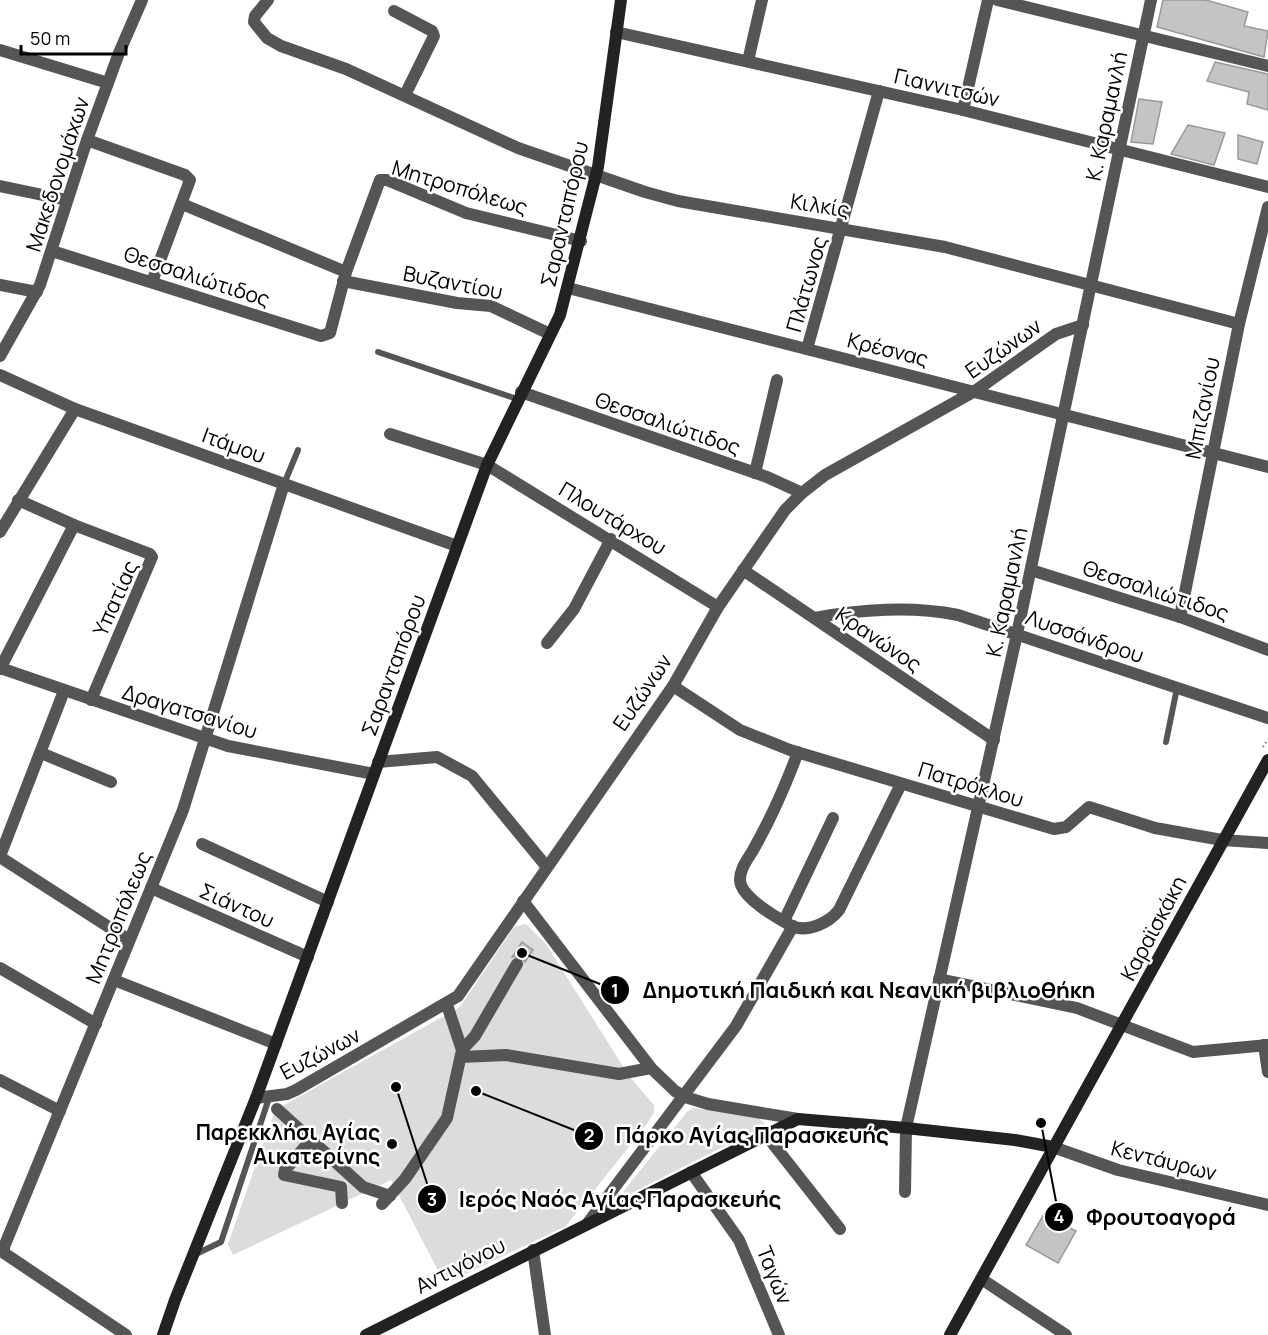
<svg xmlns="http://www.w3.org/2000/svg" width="1268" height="1335" viewBox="0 0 1268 1335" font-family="Manrope,sans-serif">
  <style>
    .green { fill: #dcdcdc }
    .building { fill: #c4c4c4; stroke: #999; stroke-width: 1.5 }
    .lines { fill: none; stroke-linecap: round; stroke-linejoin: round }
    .path { stroke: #777; stroke-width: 2; stroke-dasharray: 1.5 3; stroke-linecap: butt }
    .lane { stroke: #555; stroke-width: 6 }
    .street { stroke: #555; stroke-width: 12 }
    .secondary { stroke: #222; stroke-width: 12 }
    .poi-dot { fill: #000; stroke: #fff; stroke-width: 2 }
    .labels { text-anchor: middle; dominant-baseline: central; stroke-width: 5; stroke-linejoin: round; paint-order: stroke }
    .street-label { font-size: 21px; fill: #000; stroke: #fff }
    .poi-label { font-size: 21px; font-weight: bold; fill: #000; stroke: #fff; text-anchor: end }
    .leader { fill: none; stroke: #000; stroke-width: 2 }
    .callout-dot { fill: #000; stroke: #fff; stroke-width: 2 }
    .mark-label { font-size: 18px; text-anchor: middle; font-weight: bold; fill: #fff }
    .callout-label { font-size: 22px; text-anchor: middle; font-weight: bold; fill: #000; stroke: #fff; stroke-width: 5; stroke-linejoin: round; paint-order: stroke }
  </style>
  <rect width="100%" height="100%" fill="#fff"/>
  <g class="green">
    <path d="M526 924 546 944 629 1076 654 1105V1112L647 1124 566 1226 445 1284 391 1180 233 1255 228 1244 275 1110 460 1007 514 927Z"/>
    <path d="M693 1108 756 1116 766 1125 620 1199 622 1193 687 1112Z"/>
  </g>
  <g class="building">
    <path d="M1163 0H1206L1248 12 1244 26 1268 31 1264 57 1157 27Z"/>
    <path d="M1215 62 1268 74V110L1247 104 1249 92 1207 81Z"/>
    <path d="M1139 99 1162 102 1153 144 1131 142Z"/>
    <path d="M1188 125 1225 133 1214 165 1171 154Z"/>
    <path d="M1238 135 1263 142 1257 164 1238 159Z"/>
    <path d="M522 942 533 950 525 962 521 957H512Z"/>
    <path d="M1044 1214 1076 1231 1058 1263 1026 1245Z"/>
  </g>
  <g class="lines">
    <path class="path" d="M1263 747 1268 739"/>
    <g class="lane">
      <path d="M378 352 517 399"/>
      <path d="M284 484 298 450"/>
      <path d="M1166 742 1177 688"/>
      <path d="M194 1255 221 1242 269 1098"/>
    </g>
    <g class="street">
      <path d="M268 0 255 16 254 22 267 38 281 46 346 69 518 148 645 192 678 201 945 247 1239 324"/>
      <path d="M997 0 1268 66"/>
      <path d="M394 11 432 31 434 36 405 95"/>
      <path d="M616 32 963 110 1268 187"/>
      <path d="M0 50 108 83"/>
      <path d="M748 61 762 0"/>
      <path d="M963 110 988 0"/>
      <path d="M87 140 185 175 190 180 152 282"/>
      <path d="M0 186 67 200"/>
      <path d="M182 204 346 272"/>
      <path d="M52 251 321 336 330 333 346 272 380 180H387L466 213 581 241"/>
      <path d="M343 281 457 303 491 306 550 334"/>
      <path d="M0 285 37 292"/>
      <path d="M568 288 1268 467"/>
      <path d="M807 349 879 91"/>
      <path d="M0 356 40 285 87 140 119 53 142 0"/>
      <path d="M0 375 75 409 457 546"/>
      <path d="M521 392 767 477 802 493"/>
      <path d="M390 434 487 465 718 607"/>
      <path d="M755 473 777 380"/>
      <path d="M18 500 74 525 150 554 152 557 91 700"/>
      <path d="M0 532 75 409"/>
      <path d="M743 570 994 740"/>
      <path d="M1031 570 1180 617 1268 650"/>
      <path d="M1180 617 1239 324 1268 207"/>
      <path d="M815 618C860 609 913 606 958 615L1268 718"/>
      <path d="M547 643 574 609 611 539"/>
      <path d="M0 668 228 746 374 774"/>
      <path d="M0 669 74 525"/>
      <path d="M673 686 740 730 790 750 1054 829 1066 827 1089 807 1155 828 1222 840 1268 843"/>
      <path d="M798 752C785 787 771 819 752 852 746 861 737 874 741 885 747 901 776 917 790 925 806 934 829 923 839 910L901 784"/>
      <path d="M41 753 111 782"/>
      <path d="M378 762 437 757 472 776 546 866"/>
      <path d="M202 844 328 902"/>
      <path d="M0 856 64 691"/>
      <path d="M0 857 129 940"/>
      <path d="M151 888 308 957"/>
      <path d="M523 901 651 1068 675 1091 685 1097 708 1104 798 1119"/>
      <path d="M784 921 833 818"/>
      <path d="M0 968 96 1024"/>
      <path d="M939 979 1077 1008 1193 1052 1268 1045"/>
      <path d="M114 980 276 1044"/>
      <path d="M1264 1045 1268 1072"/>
      <path d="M462 1050 475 1036 517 964"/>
      <path d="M461 1057 506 1055 619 1074 651 1068"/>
      <path d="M0 1080 60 1111"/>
      <path d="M256 1098 287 1094 296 1090 458 996 673 686 718 607 785 510 802 493 825 475 975 391 1056 334 1083 325"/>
      <path d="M277 1109 363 1187 390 1196"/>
      <path d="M766 1135 840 1229"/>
      <path d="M311 1140 285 1170 284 1175 341 1187 342 1203"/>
      <path d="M1053 1147 1118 1170 1268 1205"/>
      <path d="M691 1172 739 1240 779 1335"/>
      <path d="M905 1192 906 1128 1017 634 1151 0"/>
      <path d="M382 1204 405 1179 447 1118 462 1050 447 1005"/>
      <path d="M587 1224 736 1026 793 926"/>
      <path d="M533 1250 545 1335"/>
      <path d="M983 1280 1066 1335"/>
      <path d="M126 1335 4 1253V1247L183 810 284 484"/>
    </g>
    <g class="secondary">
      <path d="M163 1335 175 1300 256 1098 487 465 560 315 598 167 621 0"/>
      <path d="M366 1335 798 1119 906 1128 1015 1140 1053 1147"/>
      <path d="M950 1335 1268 760"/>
    </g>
  </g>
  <circle class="poi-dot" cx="392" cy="1144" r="6"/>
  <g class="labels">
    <g class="street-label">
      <text transform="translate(947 87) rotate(13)">Γιαννιτσών</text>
      <text transform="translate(1106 116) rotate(-78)">Κ. Καραμανλή</text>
      <text transform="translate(57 174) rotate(-72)">Μακεδονομάχων</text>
      <text transform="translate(460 187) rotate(17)">Μητροπόλεως</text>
      <text transform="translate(820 205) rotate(9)">Κιλκίς</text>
      <text transform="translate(564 214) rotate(-77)">Σαρανταπόρου</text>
      <text transform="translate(197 276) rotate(18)">Θεσσαλιώτιδος</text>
      <text transform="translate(453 282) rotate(11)">Βυζαντίου</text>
      <text transform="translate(806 284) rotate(-74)">Πλάτωνος</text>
      <text transform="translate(1003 348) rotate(-35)">Ευζώνων</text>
      <text transform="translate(888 349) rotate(14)">Κρέσνας</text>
      <text transform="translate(1202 408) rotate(-79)">Μπιζανίου</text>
      <text transform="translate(668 423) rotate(19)">Θεσσαλιώτιδος</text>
      <text transform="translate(234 445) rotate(20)">Ιτάμου</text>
      <text transform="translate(613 518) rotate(31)">Πλουτάρχου</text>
      <text transform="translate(1156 590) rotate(18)">Θεσσαλιώτιδος</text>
      <text transform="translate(1006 592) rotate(-78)">Κ. Καραμανλή</text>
      <text transform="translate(115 598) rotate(-66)">Υπατίας</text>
      <text transform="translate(1085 636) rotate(19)">Λυσσάνδρου</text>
      <text transform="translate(879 639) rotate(34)">Κρανώνος</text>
      <text transform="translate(393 665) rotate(-70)">Σαρανταπόρου</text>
      <text transform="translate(642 692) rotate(-56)">Ευζώνων</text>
      <text transform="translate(190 711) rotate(17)">Δραγατσανίου</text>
      <text transform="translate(971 784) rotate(17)">Πατρόκλου</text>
      <text transform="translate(237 905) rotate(24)">Σιάντου</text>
      <text transform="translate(118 917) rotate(-68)">Μητροπόλεως</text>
      <text transform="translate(1153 928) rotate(-62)">Καραϊσκάκη</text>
      <text transform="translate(320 1053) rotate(-28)">Ευζώνων</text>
      <text transform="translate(1164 1160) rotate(14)">Κεντάυρων</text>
      <text transform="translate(460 1265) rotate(-27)">Αντιγόνου</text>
      <text transform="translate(775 1275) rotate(68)">Ταγών</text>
    </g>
    <g class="poi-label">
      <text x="380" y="1132">Παρεκκλήσι Αγίας<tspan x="380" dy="24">Αικατερίνης</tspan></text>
    </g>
  </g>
  <path class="leader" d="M522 953L615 990M476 1091L589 1136M396 1087L432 1199M1041 1123L1059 1217"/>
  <g class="callout-dot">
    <circle cx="522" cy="953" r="6"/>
    <circle cx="476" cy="1091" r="6"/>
    <circle cx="396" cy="1087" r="6"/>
    <circle cx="1041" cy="1123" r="6"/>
    <circle cx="615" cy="990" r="15"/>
    <circle cx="589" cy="1136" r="15"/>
    <circle cx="432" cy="1199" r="15"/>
    <circle cx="1059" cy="1217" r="15"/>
  </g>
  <g class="mark-label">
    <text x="615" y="997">1</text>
    <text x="589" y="1142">2</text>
    <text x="432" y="1206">3</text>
    <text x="1059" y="1223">4</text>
  </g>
  <g class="callout-label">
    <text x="869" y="998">Δημοτική Παιδική και Νεανική βιβλιοθήκη</text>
    <text x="752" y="1143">Πάρκο Αγίας Παρασκευής</text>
    <text x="620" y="1207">Ιερός Ναός Αγίας Παρασκευής</text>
    <text x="1161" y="1225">Φρουτοαγορά</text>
  </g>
  <path d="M21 45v9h105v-9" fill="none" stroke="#000000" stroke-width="3"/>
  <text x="30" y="45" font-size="18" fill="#000000" stroke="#ffffff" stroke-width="4.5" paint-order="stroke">50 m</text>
</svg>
